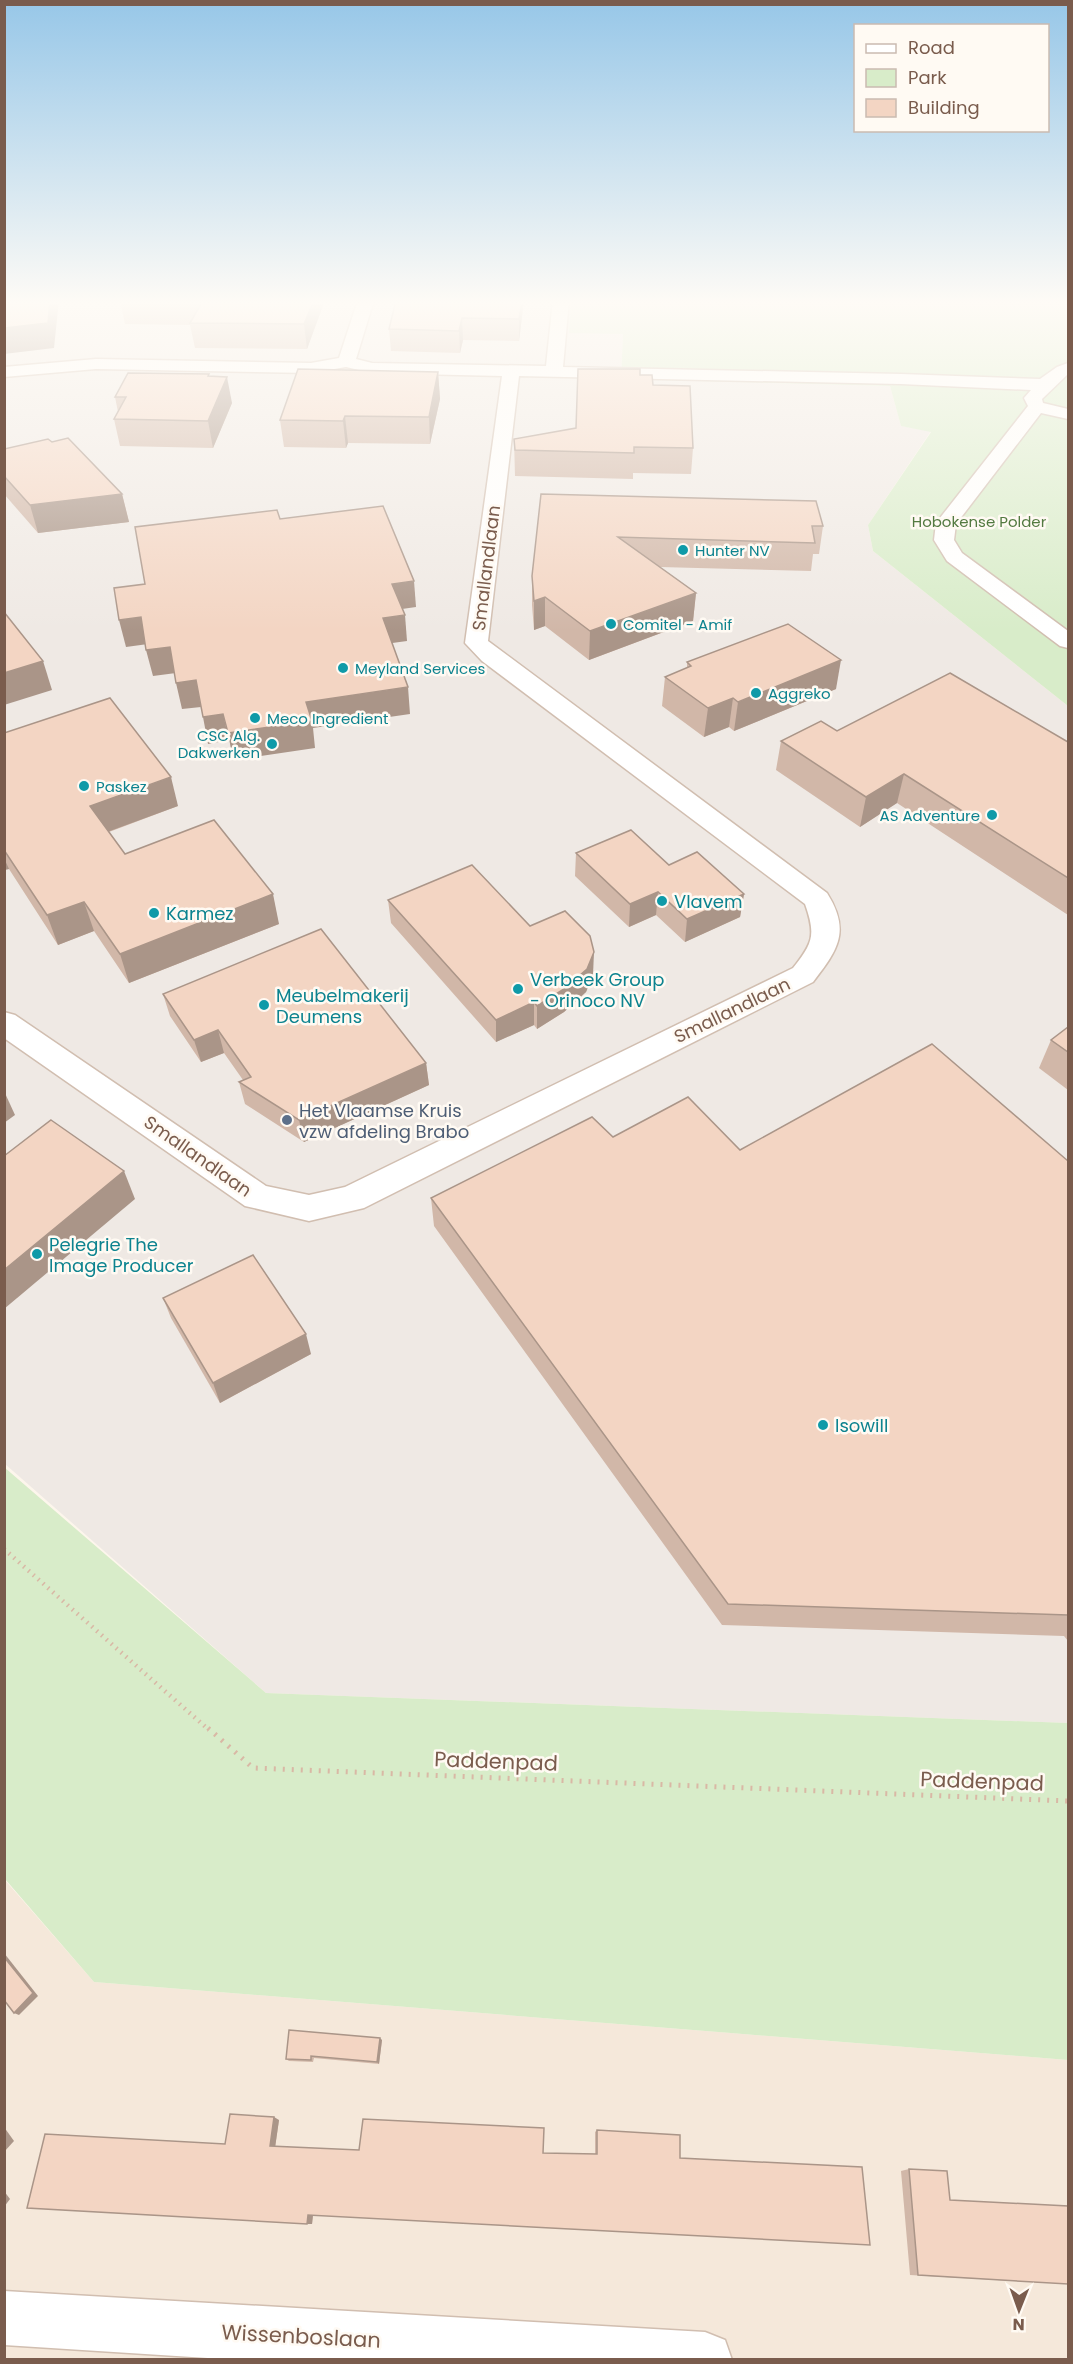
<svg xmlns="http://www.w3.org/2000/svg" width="1073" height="2364" viewBox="0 0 1073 2364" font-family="Poppins,sans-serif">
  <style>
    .residential { fill: #f5e8da }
    .industrial { fill: #efe9e4 }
    .green { fill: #d8ecc9 }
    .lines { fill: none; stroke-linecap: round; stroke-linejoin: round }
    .minor-casing { stroke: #d1beb0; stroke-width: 3 }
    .path-far1 { stroke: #d9b8a5; stroke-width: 4.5; stroke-dasharray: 1.5 5; stroke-linecap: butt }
    .path { stroke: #d9b8a5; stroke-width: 5; stroke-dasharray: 2 7; stroke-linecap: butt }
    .minor { fill: #fff; fill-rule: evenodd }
    .wall { fill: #d1b7a8 }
    .shaded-wall { fill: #aa9588 }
    .building { fill: #f3d5c3; stroke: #aa9588; stroke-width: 1.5 }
    .culture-dot { fill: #0f9aa8; stroke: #fffaf3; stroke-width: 2 }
    .service-dot { fill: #5c6f8a; stroke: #fffaf3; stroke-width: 2 }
    .labels { text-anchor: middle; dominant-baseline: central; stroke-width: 5; stroke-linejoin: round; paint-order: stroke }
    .far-park-label { font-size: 15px; fill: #537a41; stroke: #fffaf3 }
    .far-culture-label { font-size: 15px; fill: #0d838f; stroke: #fffaf3; text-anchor: start }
    .street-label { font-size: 18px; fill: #7a5c4d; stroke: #fffaf3 }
    .culture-label { font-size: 18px; fill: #0d838f; stroke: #fffaf3; text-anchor: start }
    .service-label { font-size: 18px; fill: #4e5e75; stroke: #fffaf3; text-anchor: start }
    .near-street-label { font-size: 21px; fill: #7a5c4d; stroke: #fffaf3 }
  </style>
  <rect width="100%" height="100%" fill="#fdf6ec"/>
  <path class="residential" d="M4 1879 94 1982 1068 2060V2359H5Z"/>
  <path class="industrial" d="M5 300H571L570 309 623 334 621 379 890 386 901 426 931 431 868 525 873 551 1068 706V1723L266 1693 5 1464Z"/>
  <g class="green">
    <path d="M571 300H1068V706L873 551 868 525 931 432 901 426 890 386 621 379 623 334 569 333Z"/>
    <path d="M4 1467 266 1693 1068 1723V2060L94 1982 5 1879Z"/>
  </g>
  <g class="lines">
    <defs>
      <g id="minor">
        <path d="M358 300H374L356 359 372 363 546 366 553 300H569L563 367 901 374 1040 379 1057 367 1068 363V374L1042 399 1043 403 1068 409V419L1041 413 956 524 954 540 962 553 1068 631V648L1060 646 947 561 934 540 936 523 1028 406 1024 398 1031 390 901 384 519 376 488 641 827 893C851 931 838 950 813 982L364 1208 309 1221 245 1206 4 1038V1012L15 1015 266 1186 309 1195 345 1187 793 968C813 943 816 935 805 904L482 661 465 643 502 376 372 373 346 367 311 373 96 369 4 377V367L96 359 311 363 339 358Z"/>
        <path d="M4 2291 705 2332 725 2340 732 2360H239L4 2345Z"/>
      </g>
    </defs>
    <use href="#minor" class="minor-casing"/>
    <path class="path-far1" d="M4 1549 209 1730"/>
    <path class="path" d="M208 1728 253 1768 1068 1801"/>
    <use href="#minor" class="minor"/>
  </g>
  <g class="wall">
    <path d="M120 300H325L307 349 195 348 190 325 125 324Z"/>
    <path d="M524 300 519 341 463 340 460 353 391 351 389 329Z"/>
    <path d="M438 372 440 399 430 444 348 443 346 448 284 447 280 420Z"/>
    <path d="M209 374V376L232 403 213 448 120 446 114 419 118 412 115 397Z"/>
    <path d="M640 375 653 385 693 448 691 474 633 473V479L515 476 514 439 576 428Z"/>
    <path d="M4 449 122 494 129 522 38 533 4 494Z"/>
    <path d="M541 494 823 526 819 554H813L811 571 660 567 696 593 693 621 589 660 545 626 534 630 532 605V576Z"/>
    <path d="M687 662 836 689 734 731 729 727 704 737 662 706 665 677 687 668Z"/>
    <path d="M837 731 1068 742V915L897 803 860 827 776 770 781 741Z"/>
    <path d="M4 733 178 806 109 832 125 854 279 924 129 983 94 931 58 945 9 869 4 870Z"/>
    <path d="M576 853 669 865 744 894 740 917 685 942 656 915 629 927 575 876Z"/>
    <path d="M388 900 530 926 593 975 586 992 564 1012 537 1029 534 1025 496 1042 391 923Z"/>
    <path d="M163 994 426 1063 429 1085 304 1142 245 1104 239 1082 243 1080 224 1053 201 1062 170 1016Z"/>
    <path d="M1068 1027V1090L1039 1068 1051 1040Z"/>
    <path d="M613 1137 740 1150 1068 1161V1641L1064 1636 722 1625 434 1226 431 1198Z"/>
    <path d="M163 1298 311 1354 220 1403 171 1318Z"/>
    <path d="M382 2040 379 2064 314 2058 313 2062 289 2061 286 2059Z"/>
    <path d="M279 2120 275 2147 359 2150 595 2154V2132L597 2130 680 2158 313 2215 312 2224 27 2208 225 2144Z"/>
    <path d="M909 2169 950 2200 1068 2284 910 2275 901 2171Z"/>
  </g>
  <g class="shaded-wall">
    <path d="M50 300H59L54 348 4 354V328Z"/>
    <path d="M314 300H325L307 349 304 324Z"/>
    <path d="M522 300H524L519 341V319Z"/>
    <path d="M462 318 463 340 460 353 459 331Z"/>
    <path d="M438 372 440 399 430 444 429 417Z"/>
    <path d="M227 377 232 403 213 448 208 421Z"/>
    <path d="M345 416 348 443 346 448 343 421Z"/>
    <path d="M122 494 129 522 38 533 30 505Z"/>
    <path d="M414 581 416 607 395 610 392 584Z"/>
    <path d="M696 593 693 621 589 660 590 631Z"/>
    <path d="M545 597V626L534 630V601Z"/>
    <path d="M405 615 407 641 385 644 383 618Z"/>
    <path d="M141 617 148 644 126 647 119 620Z"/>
    <path d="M170 647 176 673 153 676 146 650Z"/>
    <path d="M841 660 836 689 734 731 738 702Z"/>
    <path d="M43 661 52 690 4 705V673Z"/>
    <path d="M196 680 201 707 182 709 176 683Z"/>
    <path d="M408 687 410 714 313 728 315 748 233 760 228 733 306 702Z"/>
    <path d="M733 698 729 727 704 737 708 708Z"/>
    <path d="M223 714 229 740 208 744 203 717Z"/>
    <path d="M904 774 897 803 860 827 866 797Z"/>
    <path d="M171 777 178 806 99 835 90 806Z"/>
    <path d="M4 858 9 869 4 870Z"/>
    <path d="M658 892 656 915 629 927 630 904Z"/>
    <path d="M273 894 279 924 129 983 120 954Z"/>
    <path d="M744 894 740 917 685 942 687 919Z"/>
    <path d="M84 902 94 931 58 945 47 915Z"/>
    <path d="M594 952 593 975 586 992 564 1012 537 1029V1006Z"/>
    <path d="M534 1002V1025L496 1042V1020Z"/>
    <path d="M218 1030 224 1053 201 1062 194 1040Z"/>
    <path d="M426 1063 429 1085 304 1142 299 1120Z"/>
    <path d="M4 1091 15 1115 4 1123Z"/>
    <path d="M124 1171 135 1199 4 1309V1270Z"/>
    <path d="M306 1334 311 1354 220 1403 213 1383Z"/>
    <path d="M4 1953 38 1996 19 2015 14 2013Z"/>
    <path d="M380 2038 382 2040 379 2064 377 2062Z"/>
    <path d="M274 2117 279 2120 275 2148 270 2146Z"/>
    <path d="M4 2127 14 2141 4 2152Z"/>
    <path d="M4 2191 10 2199 4 2207Z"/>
    <path d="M308 2215H313L312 2224H307Z"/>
  </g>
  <g class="building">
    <path d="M4 300H50L48 323 4 328Z"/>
    <path d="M188 300H314L304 324 190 323 201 304H186Z"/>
    <path d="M396 300H522L519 319 462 318 459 331 389 329Z"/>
    <path d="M298 369 438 372 429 417 345 416 343 421 280 420Z"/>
    <path d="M578 369H640V375H652L653 385 690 386 693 448 634 447V453L515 450 514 439 576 428Z"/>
    <path d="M128 373 209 374 208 376 227 377 208 421 114 419 126 397H115Z"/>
    <path d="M68 438 122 494 30 505 4 476V449L48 439 52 442Z"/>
    <path d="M541 494 816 501 823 526H812L815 543 618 537 696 593 590 631 545 597 534 601 532 576Z"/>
    <path d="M383 506 414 581 392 584 405 615 383 618 408 687 306 702 312 721 228 733 223 714 203 717 196 680 176 683 170 647 146 650 141 617 119 620 114 588 145 584 135 527 277 510 280 519Z"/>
    <path d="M4 612 43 661 4 673Z"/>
    <path d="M788 624 841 660 738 702 733 698 708 708 665 677 691 666 687 662Z"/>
    <path d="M950 673 1068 742V878L904 774 866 797 781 741 821 721 837 731Z"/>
    <path d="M110 698 171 777 90 806 125 854 214 820 273 894 120 954 84 902 47 915 4 850V733Z"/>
    <path d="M631 830 669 865 697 852 744 894 687 919 658 892 630 904 576 853Z"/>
    <path d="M472 865 530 926 565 911 590 936 594 952 587 969 564 989 537 1006 534 1002 496 1020 388 900Z"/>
    <path d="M321 929 426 1063 299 1120 239 1082 251 1077 218 1030 194 1040 163 994Z"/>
    <path d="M1068 1027V1052L1051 1040Z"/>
    <path d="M932 1044 1068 1161V1615L728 1604 431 1198 592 1117 613 1137 688 1097 740 1150Z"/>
    <path d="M51 1120 124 1171 4 1270V1156Z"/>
    <path d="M253 1255 306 1334 213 1383 163 1298Z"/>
    <path d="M4 1957 33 1993 14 2013 4 2000Z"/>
    <path d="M289 2030 380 2038 377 2062 311 2056V2060L286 2059Z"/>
    <path d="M230 2114 274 2117 270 2146 359 2150 363 2119 544 2128 543 2153 597 2154V2130L680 2135V2158L862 2167 870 2245 308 2215 307 2224 27 2208 45 2134 225 2144Z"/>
    <path d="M909 2169 947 2171 950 2200 1068 2206V2284L918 2275Z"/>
  </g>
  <linearGradient id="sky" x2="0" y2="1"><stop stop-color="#97c7e8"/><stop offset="0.48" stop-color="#fefbf6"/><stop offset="1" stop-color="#fefbf6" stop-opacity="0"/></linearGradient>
  <rect width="1073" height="631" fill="url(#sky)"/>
  <g class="culture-dot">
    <circle cx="683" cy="550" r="6"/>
    <circle cx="611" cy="624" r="6"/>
    <circle cx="343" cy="668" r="6"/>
    <circle cx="756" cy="693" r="6"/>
    <circle cx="255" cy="718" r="6"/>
    <circle cx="272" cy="744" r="6"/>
    <circle cx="84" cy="786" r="6"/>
    <circle cx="992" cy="815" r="6"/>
    <circle cx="662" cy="901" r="6"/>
    <circle cx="154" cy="913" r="6"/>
    <circle cx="518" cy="989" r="6"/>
    <circle cx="264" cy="1005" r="6"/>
    <circle cx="37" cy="1254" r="6"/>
    <circle cx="823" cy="1425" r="6"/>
  </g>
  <circle class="service-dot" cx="287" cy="1120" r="6"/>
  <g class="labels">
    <g class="far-park-label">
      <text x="979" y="521">Hobokense Polder</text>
    </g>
    <g class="far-culture-label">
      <text x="695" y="550">Hunter NV</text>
      <text x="623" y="624">Comitel - Amif</text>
      <text x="355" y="668">Meyland Services</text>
      <text x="768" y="693">Aggreko</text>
      <text x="267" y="718">Meco Ingredient</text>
      <text x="260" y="735" text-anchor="end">CSC Alg.<tspan x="260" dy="17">Dakwerken</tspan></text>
      <text x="96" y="786">Paskez</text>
      <text x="980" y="815" text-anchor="end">AS Adventure</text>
    </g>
    <g class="street-label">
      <text transform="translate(486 568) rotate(-83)">Smallandlaan</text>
      <text transform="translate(732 1010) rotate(-26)">Smallandlaan</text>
      <text transform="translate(198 1156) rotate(35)">Smallandlaan</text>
    </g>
    <g class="culture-label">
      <text x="674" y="901">Vlavem</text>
      <text x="166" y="913">Karmez</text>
      <text x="530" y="979">Verbeek Group<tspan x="530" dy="21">- Orinoco NV</tspan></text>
      <text x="276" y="995">Meubelmakerij<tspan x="276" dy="21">Deumens</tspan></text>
      <text x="49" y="1244">Pelegrie The<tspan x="49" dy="21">Image Producer</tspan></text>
      <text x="835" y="1425">Isowill</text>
    </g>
    <g class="service-label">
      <text x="299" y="1110">Het Vlaamse Kruis<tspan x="299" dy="21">vzw afdeling Brabo</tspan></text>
    </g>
    <g class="near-street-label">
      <text transform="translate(496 1761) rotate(2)">Paddenpad</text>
      <text transform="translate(982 1781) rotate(2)">Paddenpad</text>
      <text transform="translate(301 2336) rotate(3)">Wissenboslaan</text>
    </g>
  </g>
  <rect width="1073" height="2364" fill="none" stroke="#7a5c4d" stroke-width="12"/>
  <rect x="854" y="24" width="195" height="108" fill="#fffaf3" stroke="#cabbb1" stroke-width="1.5"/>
  <rect x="866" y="44" width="30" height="9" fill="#ffffff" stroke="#cabbb1" stroke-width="1.5"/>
  <text x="908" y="54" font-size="18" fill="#7a5c4d">Road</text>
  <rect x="866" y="69" width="30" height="18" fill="#d8ecc9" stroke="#cabbb1" stroke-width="1.5"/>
  <text x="908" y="84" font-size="18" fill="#7a5c4d">Park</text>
  <rect x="866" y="99" width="30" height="18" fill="#f3d5c3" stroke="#cabbb1" stroke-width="1.5"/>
  <text x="908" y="114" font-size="18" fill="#7a5c4d">Building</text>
  <g transform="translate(1019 2310) rotate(181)" stroke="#fffaf3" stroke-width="4.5" paint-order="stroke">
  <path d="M0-4.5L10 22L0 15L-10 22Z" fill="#7a5c4d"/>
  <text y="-9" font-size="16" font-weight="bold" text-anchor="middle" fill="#7a5c4d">N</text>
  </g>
</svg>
